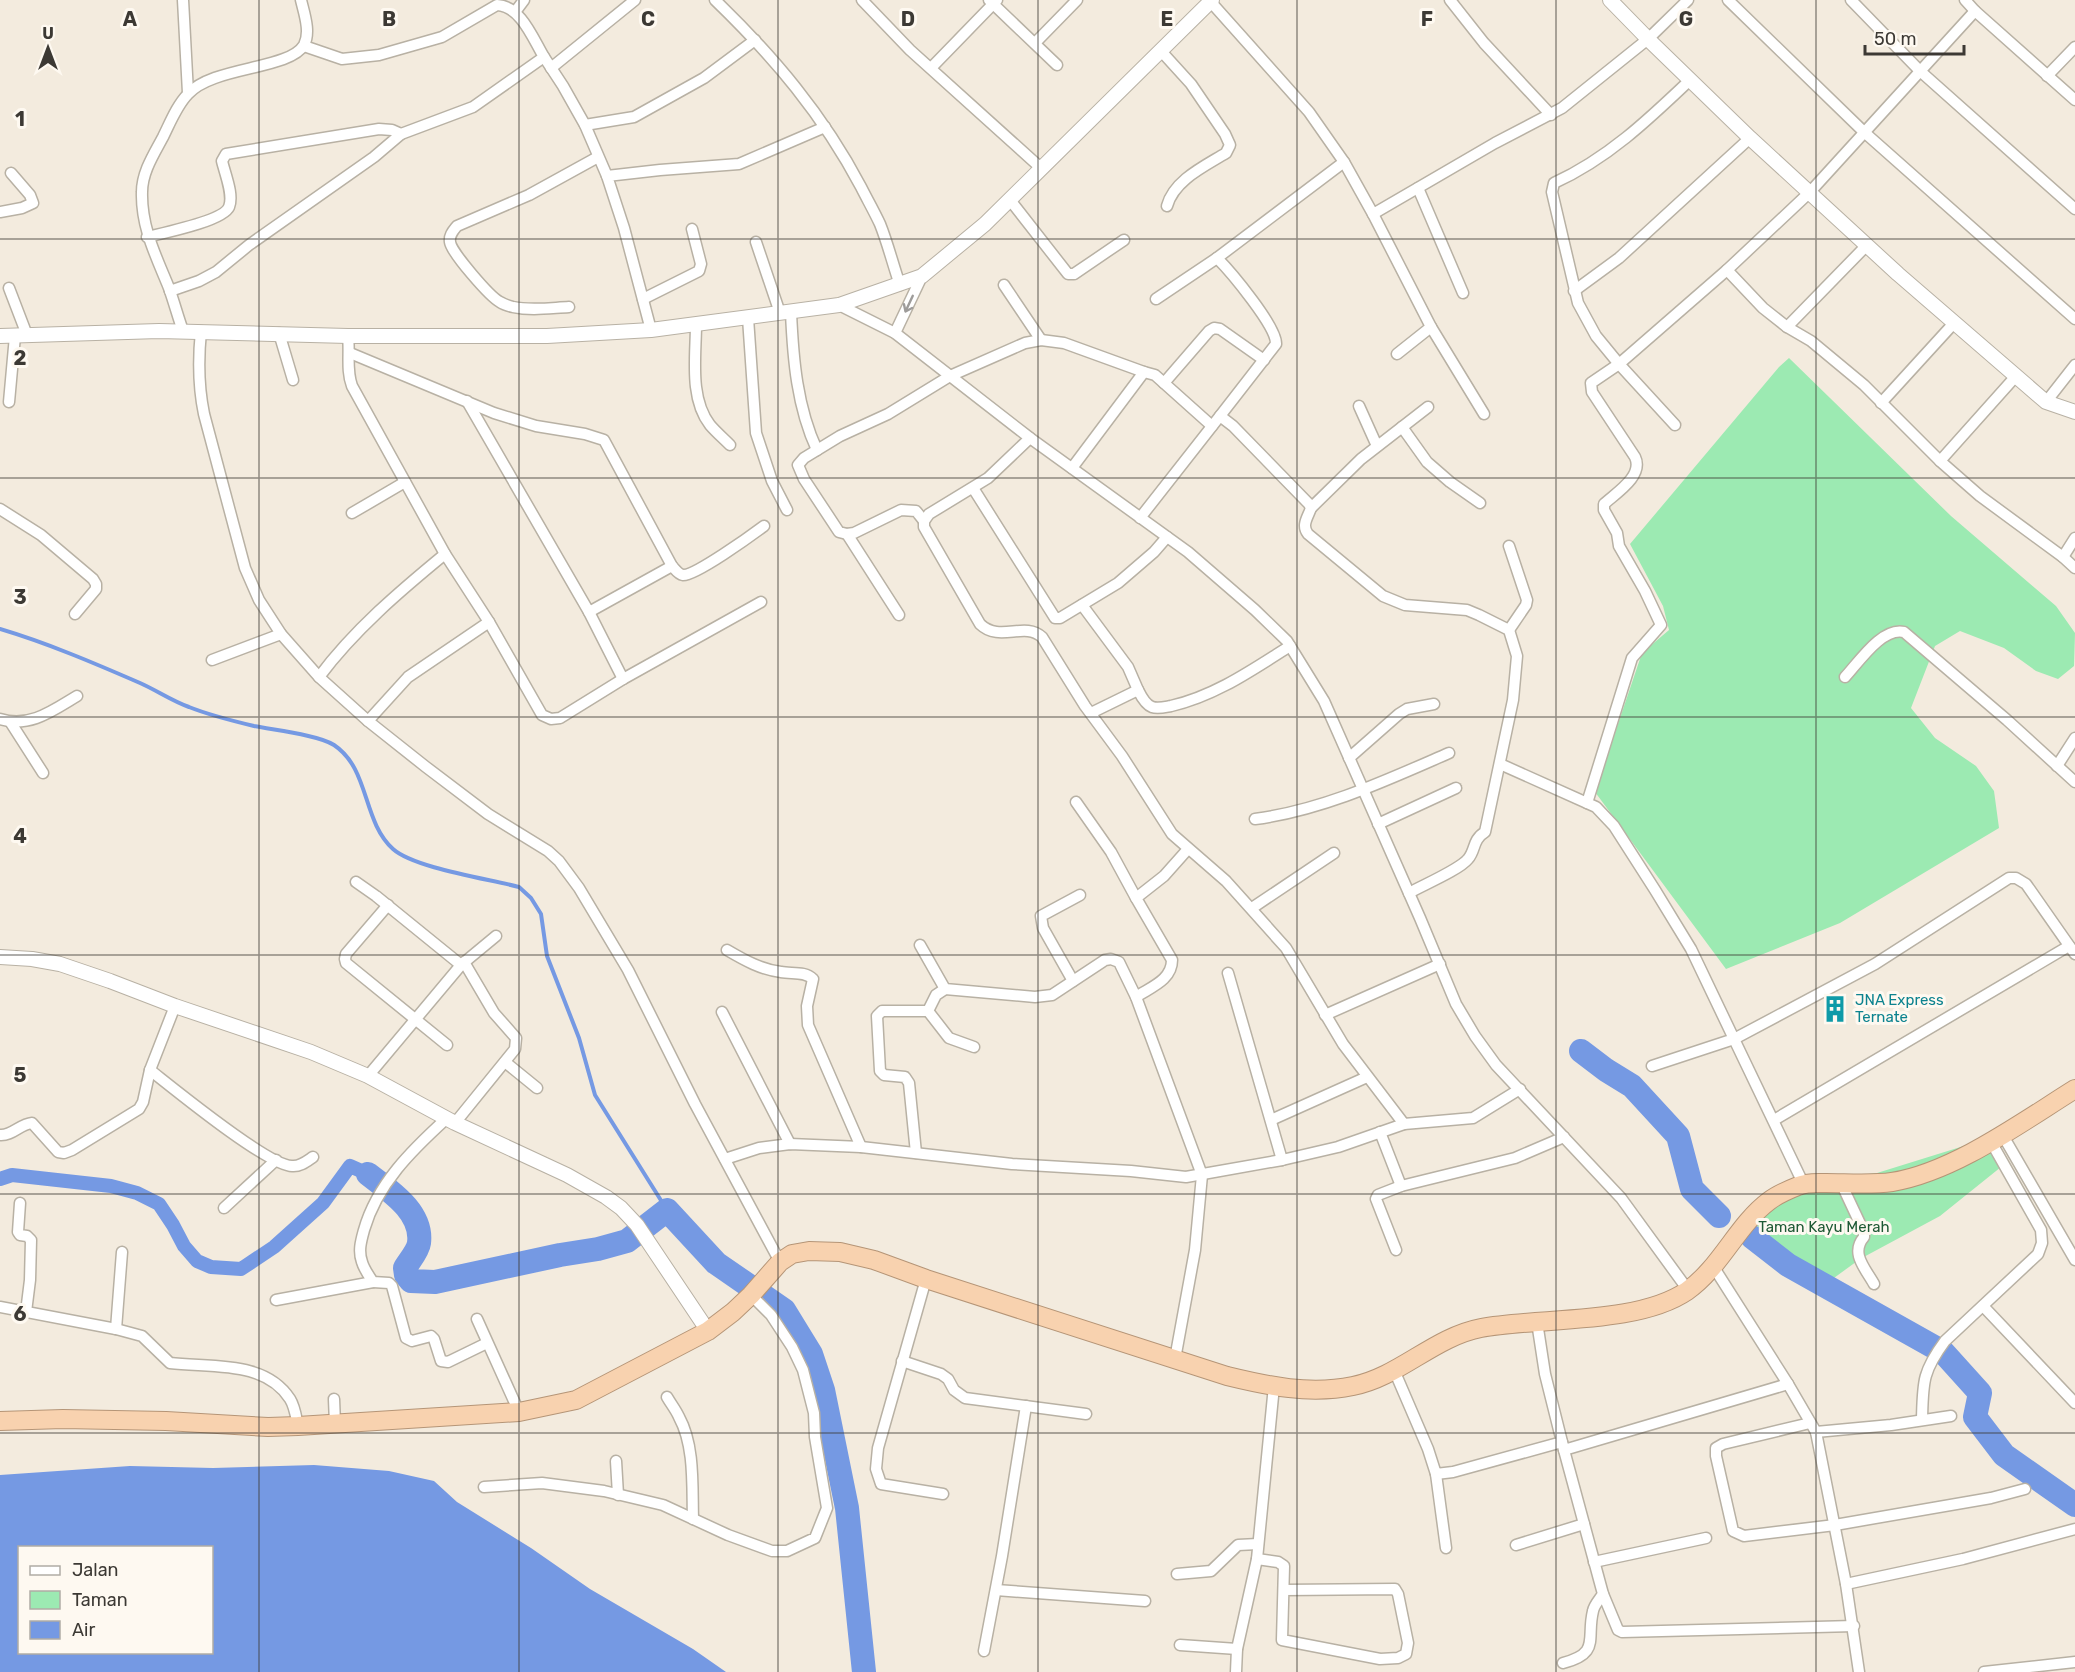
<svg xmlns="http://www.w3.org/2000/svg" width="2075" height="1672" viewBox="0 0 2075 1672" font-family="Rubik,sans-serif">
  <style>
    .green { fill: #9ceab2 }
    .water { fill: #7599e3; fill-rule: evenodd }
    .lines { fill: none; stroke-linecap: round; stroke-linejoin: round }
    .stream { stroke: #7599e3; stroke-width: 4 }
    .canal { stroke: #7599e3; stroke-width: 14 }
    .river { stroke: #7599e3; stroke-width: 24 }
    .minor-casing { stroke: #b8b1a4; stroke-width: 13 }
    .tertiary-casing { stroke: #b8b1a4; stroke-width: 16 }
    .trunk-casing { stroke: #b59577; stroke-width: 20 }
    .minor { stroke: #fff; stroke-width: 10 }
    .tertiary { stroke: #fff; stroke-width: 14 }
    .trunk { stroke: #f8d2af; stroke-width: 18 }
    .oneway { stroke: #9e9c9a }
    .grid { fill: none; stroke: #3c3934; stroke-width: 1.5; stroke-opacity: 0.55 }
    .labels { text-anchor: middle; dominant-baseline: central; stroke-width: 6; stroke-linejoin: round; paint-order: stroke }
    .culture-label { font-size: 15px; fill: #0d838f; stroke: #fef9f1; text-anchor: start }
    .park-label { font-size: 15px; fill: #1e5934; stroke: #fef9f1 }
    .grid-label { font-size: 20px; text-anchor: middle; font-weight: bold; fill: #3c3934; stroke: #fef9f1; stroke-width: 6; stroke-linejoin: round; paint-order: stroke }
  </style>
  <rect width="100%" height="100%" fill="#f3ebde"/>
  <g class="green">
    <path d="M1789 358 1951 516 2056 606 2075 633 2074 666 2058 679 2036 671 2004 648 1960 631 1935 646 1911 708 1935 738 1976 766 1994 791 1999 828 1840 923 1726 969 1595 792 1642 653 1669 630 1663 606 1630 544 1779 367Z"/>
    <path d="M1983 1136 2001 1167 1940 1216 1860 1259 1827 1283 1788 1261 1758 1237 1757 1216 1803 1182 1877 1173 1967 1145Z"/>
  </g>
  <path class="water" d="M314 1465 389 1471 434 1481 457 1502 531 1548 590 1589 693 1649 726 1672H0V1475L130 1466 213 1468ZM20 1548H212V1652H20Z"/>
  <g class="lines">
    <path class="stream" d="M0 629C47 643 94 663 140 683 156 690 172 701 189 707 209 715 233 721 254 726 273 730 319 735 334 745 370 769 362 821 393 849 414 868 489 879 519 887L531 898 541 914 547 956 579 1038 595 1095 667 1210"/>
    <path class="canal" d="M0 1179 12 1175 111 1186 137 1193 159 1204 173 1225 184 1246 197 1261 211 1267 241 1269 274 1247 323 1203 350 1166 368 1174"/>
    <g class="river">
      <path d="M1581 1051 1606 1070 1632 1086 1678 1136 1692 1189 1719 1216"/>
      <path d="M368 1174C390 1191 423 1212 419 1243 418 1251 409 1261 405 1268L406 1275 411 1281 435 1282 560 1255 598 1249 627 1241 667 1210 716 1263 784 1310 811 1354 823 1390 847 1508 864 1672"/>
      <path d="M1752 1237 1788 1265 1943 1352 1980 1393 1975 1417 2004 1455 2075 1505"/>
    </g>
    <defs>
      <g id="minor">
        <path d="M183 0 188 93"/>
        <path d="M715 0C774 57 823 115 861 187 867 199 874 211 880 224 888 244 893 265 900 285"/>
        <path d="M862 0 910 50 1042 169"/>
        <path d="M989 0 1057 65"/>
        <path d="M1209 0 1309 112 1344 162 1373 214 1495 143 1562 108 1648 39 1688 0"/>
        <path d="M1450 0 1484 43 1551 115"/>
        <path d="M1728 0 1864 132 2075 319"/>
        <path d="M1851 0 1920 71 2075 209"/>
        <path d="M1965 0 1975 11"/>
        <path d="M515 12 524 0"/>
        <path d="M1035 43 1077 0"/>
        <path d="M304 46 342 59 379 55 442 37 497 5C521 6 533 39 544 57L473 107 401 134"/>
        <path d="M1161 51 1191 84 1225 134 1230 145 1226 153C1205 166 1174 180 1167 206"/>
        <path d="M544 57 563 86 585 125 607 176"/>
        <path d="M551 68 635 0"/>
        <path d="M931 68 997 0"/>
        <path d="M2047 76 2075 47"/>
        <path d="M1690 80C1648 120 1607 159 1554 183L1552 192 1578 303 1596 336 1619 364 1727 270"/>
        <path d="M2075 100 1975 11 1810 192 1727 270 1763 308 1787 327 1811 341 1864 385 1940 461 1980 496 2063 557 2075 538"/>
        <path d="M585 125 634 117 704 78 755 40"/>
        <path d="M1418 188 1463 293"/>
        <path d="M1010 200 1068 274H1074L1124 240"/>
        <path d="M0 212 22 208 33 203 30 195 11 173"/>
        <path d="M1373 214 1431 327 1397 354"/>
        <path d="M147 237C163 233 223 221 229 207 234 195 225 174 222 161L226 154 379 129 392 130 401 134 374 157 249 245 216 272 199 281 170 291"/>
        <path d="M756 242 780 313"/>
        <path d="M1004 285 1041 340"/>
        <path d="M9 288 27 335"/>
        <path d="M1574 291 1619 258 1750 138"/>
        <path d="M643 299 699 271 701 264 692 229"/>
        <path d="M1156 299 1217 258"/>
        <path d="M839 305 895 333 1030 438 1188 552 1255 610 1287 641 1324 701 1420 918 1456 1004 1475 1036 1496 1065 1621 1198 1688 1290"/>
        <path d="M569 307C550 308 531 311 513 307 509 306 503 304 500 302 490 297 451 252 450 242 449 235 453 231 457 226L529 195 598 157"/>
        <path d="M791 312C793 359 797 407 817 450"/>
        <path d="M748 318 756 433 772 481 787 510"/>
        <path d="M696 324C696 356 689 398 710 425 716 432 723 438 730 445"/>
        <path d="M1431 327 1484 414"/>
        <path d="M1787 327 1867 245"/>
        <path d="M651 330 624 228 607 176 660 170 739 164 825 127"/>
        <path d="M183 331C178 317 174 302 169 288 156 256 141 227 142 192 142 172 154 154 163 137 170 123 177 105 188 94 213 66 289 70 304 45 311 32 304 13 301 0"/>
        <path d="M201 331C198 360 198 385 204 414L245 568 259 600 281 634 319 677 368 721 426 767 488 814 548 851 559 861 579 888 628 970 695 1104 780 1262"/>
        <path d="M279 333 293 380"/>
        <path d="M895 333 922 276"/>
        <path d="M348 336C350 353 346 370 352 386L445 554 489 622 542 715 551 719 560 718 623 679 761 602"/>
        <path d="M350 353 494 413 536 426 585 434 604 440 672 566C675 569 678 574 683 575 695 576 752 535 764 526"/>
        <path d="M1164 383 1209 331 1214 328 1220 329 1264 360"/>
        <path d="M467 401 589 612 672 566"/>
        <path d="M9 402 15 336"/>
        <path d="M2046 402 2075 365"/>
        <path d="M1881 403 1954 323"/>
        <path d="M1359 406 1377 446"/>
        <path d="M1220 416 1276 344C1277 327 1231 272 1217 258L1344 162"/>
        <path d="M1402 427 1427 462 1450 482 1480 503"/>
        <path d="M1030 438 988 478 929 514 924 521V527L980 624C1000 643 1024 621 1042 637L1085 706 1122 756 1172 834 1226 881 1286 948 1343 1044 1404 1124"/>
        <path d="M1940 461 2016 376"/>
        <path d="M1072 468 1144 372 1155 375 1212 426"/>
        <path d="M973 488 1055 618H1060L1118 583 1154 552 1167 537"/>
        <path d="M1311 508 1361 459 1428 407"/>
        <path d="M0 509 41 535 93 579 96 584V589L75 614"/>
        <path d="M352 513 405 482"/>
        <path d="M1140 518 1220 416 1233 426 1309 504 1311 508C1308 517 1301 525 1308 534L1383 596 1405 605 1467 610 1479 615 1509 630 1517 656 1513 700 1485 832C1472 840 1476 850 1468 859 1459 870 1423 885 1409 893"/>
        <path d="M924 521 916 511 901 510 854 533 847 534 839 532 804 479 798 465 804 458 840 436 888 414 950 376 1025 343 1041 340 1064 343 1144 372"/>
        <path d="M847 534 899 615"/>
        <path d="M1509 546 1527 600 1526 605 1509 630"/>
        <path d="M2063 557 2075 568"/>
        <path d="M1082 605 1128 667 1138 690"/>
        <path d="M589 612 623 679"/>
        <path d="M212 660 281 634"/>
        <path d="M319 677C354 630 400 591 445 554"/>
        <path d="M1845 677C1859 662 1882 627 1904 632L2007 720 2075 782"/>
        <path d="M1091 713 1138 690C1141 696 1146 705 1152 707 1158 709 1165 707 1171 706 1215 696 1252 670 1290 646"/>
        <path d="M0 719C30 728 52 711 77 696"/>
        <path d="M368 721 408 677 489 622"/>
        <path d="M11 723 43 773"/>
        <path d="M1349 758 1399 714 1407 709 1434 704"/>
        <path d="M1500 764 1596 807 1614 826 1655 890 1691 949 1734 1039 1652 1066"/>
        <path d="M2057 766 2075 738"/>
        <path d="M1076 802 1111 852 1136 898"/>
        <path d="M1587 803 1632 658 1661 625 1645 591 1619 546 1617 533 1604 510V504C1616 493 1644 476 1635 457L1592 392 1591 383 1619 364 1675 425"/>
        <path d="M1255 819C1323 810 1387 780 1449 753"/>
        <path d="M1378 824 1456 788"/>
        <path d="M356 882 376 896 461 965"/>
        <path d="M388 905 346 954 345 959 346 963 447 1045"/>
        <path d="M1252 908 1334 853"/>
        <path d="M920 945 945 989 1035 997 1052 995 1105 960 1111 959 1119 962 1136 997 1202 1175 1195 1250 1175 1359"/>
        <path d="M727 950C744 960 762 970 781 972 792 974 805 971 813 979L807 1006 808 1025 861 1147"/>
        <path d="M1228 973 1282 1160"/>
        <path d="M1073 981 1043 928 1041 916 1080 895"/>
        <path d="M1136 997C1151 987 1172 980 1172 960L1136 898 1164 876 1188 849"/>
        <path d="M928 1011 949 1038 974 1047"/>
        <path d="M722 1012 790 1144"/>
        <path d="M1325 1015 1440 964"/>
        <path d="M505 1062 537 1088"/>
        <path d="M150 1070C173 1088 268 1166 292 1166 300 1167 307 1161 313 1157"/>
        <path d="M368 1076 461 965 496 936"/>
        <path d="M446 1119C412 1150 377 1184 364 1230 361 1241 358 1251 362 1262 364 1269 369 1276 373 1282L389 1283 392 1286 406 1338 412 1341 431 1336 434 1339 441 1361 448 1362 487 1343"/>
        <path d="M1271 1120 1367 1077"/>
        <path d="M1774 1120 2069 946"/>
        <path d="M455 1123 515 1049 516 1038 494 1013 464 962"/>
        <path d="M1380 1132 1401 1186"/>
        <path d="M2002 1134 2075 1260"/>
        <path d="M0 1135C12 1136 20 1124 32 1123L58 1152 64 1153 72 1150 139 1109 143 1102 150 1070 175 1006"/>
        <path d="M916 1153 909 1083 905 1077 884 1075 880 1071 877 1016 882 1011H928L936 995 945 989"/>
        <path d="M725 1159 759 1148 790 1144 861 1147 1012 1164 1131 1171 1186 1177 1282 1160 1338 1147 1404 1124 1473 1118 1520 1089"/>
        <path d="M1803 1183 1734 1039 1875 964 2009 878H2016L2026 884 2075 954"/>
        <path d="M1841 1183 1864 1232V1237C1850 1253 1865 1268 1874 1284"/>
        <path d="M20 1203 18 1232 20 1235 27 1236 31 1240 30 1280 26 1312"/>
        <path d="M224 1208 276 1160"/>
        <path d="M1396 1250 1376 1199 1378 1195 1401 1186 1515 1158 1564 1137"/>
        <path d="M1713 1266 1788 1384 1816 1432 1846 1584 1859 1672"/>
        <path d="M926 1279 878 1448 876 1469 881 1484 943 1494"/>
        <path d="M276 1300 373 1282"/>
        <path d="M1983 1306 2075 1403"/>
        <path d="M0 1307 116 1329 142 1336 170 1363C211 1368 265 1360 290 1399 295 1407 296 1417 298 1426"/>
        <path d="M477 1319 519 1412"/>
        <path d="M1537 1322 1545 1374 1564 1450 1788 1384"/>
        <path d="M116 1329 122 1252"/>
        <path d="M902 1361 941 1374 948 1379 954 1390 965 1398 1086 1414"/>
        <path d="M1394 1370 1428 1449 1436 1474 1453 1472 1562 1442"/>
        <path d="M667 1397C671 1404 676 1410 679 1417 695 1446 692 1487 693 1519"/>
        <path d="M334 1399 335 1424"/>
        <path d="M1922 1419C1923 1383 1922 1372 1945 1341L2038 1254 2042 1243 2041 1230 1990 1140"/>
        <path d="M1810 1423 1723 1444 1716 1448V1456L1733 1531 1744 1536 1835 1525 1991 1498 2025 1489"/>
        <path d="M1816 1432 1891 1425 1951 1416"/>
        <path d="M616 1461 618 1495"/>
        <path d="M1436 1474 1446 1548"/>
        <path d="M484 1487 542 1483 604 1491 663 1505 728 1535 772 1551H787L815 1538 827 1508 815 1437 814 1413 803 1370 792 1347 771 1315 751 1295"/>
        <path d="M1516 1545 1584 1524"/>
        <path d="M1257 1559 1278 1562 1284 1566 1282 1640 1380 1659 1398 1658 1406 1654 1408 1643 1398 1594 1395 1589 1284 1590"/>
        <path d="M1594 1562 1706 1538"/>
        <path d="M1177 1574 1211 1571 1238 1545 1258 1544"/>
        <path d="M1846 1584 1963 1559 2075 1529"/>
        <path d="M996 1590 1145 1601"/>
        <path d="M1603 1594 1618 1630 1622 1632 1854 1626"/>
        <path d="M1180 1645 1237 1649"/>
        <path d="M984 1651 1002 1556 1026 1406"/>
        <path d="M1563 1663C1601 1653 1586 1639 1593 1611 1594 1605 1599 1600 1603 1594L1564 1450"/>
        <path d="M1236 1672 1237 1649 1257 1559 1274 1386"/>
        <path d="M1984 1672 2075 1662"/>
      </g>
      <g id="tertiary">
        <path d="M1610 0 1651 42 1750 138 1898 274 2046 402 2075 412"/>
        <path d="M0 336 159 331 348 336H547L651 330 839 305 922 276 985 224 1212 0"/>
        <path d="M0 957 32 959 60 964 110 981 175 1006 311 1052 368 1076 455 1123 567 1175 606 1197 621 1208 637 1225 708 1331"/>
      </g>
      <path id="trunk" d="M0 1421 63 1419 166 1421 268 1427 298 1426 519 1412 576 1400 708 1331 733 1312 751 1295 780 1262 792 1254 809 1251 840 1252 874 1260 926 1279 1227 1376C1268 1386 1310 1395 1353 1386 1399 1377 1434 1337 1481 1328 1540 1317 1637 1325 1687 1291 1721 1267 1737 1225 1769 1201 1778 1194 1788 1190 1798 1186 1807 1182 1817 1183 1826 1183 1846 1183 1872 1185 1892 1182 1954 1172 2022 1122 2075 1089"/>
    </defs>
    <use href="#minor" class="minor-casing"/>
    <use href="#tertiary" class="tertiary-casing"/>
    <use href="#trunk" class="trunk-casing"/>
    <use href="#minor" class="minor"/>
    <use href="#tertiary" class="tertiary"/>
    <use href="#trunk" class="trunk"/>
  </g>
  <defs><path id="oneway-shaft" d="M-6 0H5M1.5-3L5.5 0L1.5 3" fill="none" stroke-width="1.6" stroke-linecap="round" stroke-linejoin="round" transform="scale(1.5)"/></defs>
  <use class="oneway" href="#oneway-shaft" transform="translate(909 304) rotate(115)"/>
  <path class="grid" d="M259 0V1672M519 0V1672M778 0V1672M1038 0V1672M1297 0V1672M1556 0V1672M1816 0V1672M0 239H2075M0 478H2075M0 717H2075M0 955H2075M0 1194H2075M0 1433H2075"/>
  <defs>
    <symbol id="building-bare" viewBox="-9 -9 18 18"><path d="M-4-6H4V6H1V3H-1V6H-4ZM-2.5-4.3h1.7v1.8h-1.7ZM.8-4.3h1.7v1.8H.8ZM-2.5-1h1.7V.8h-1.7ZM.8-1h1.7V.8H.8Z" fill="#0f9aa8" stroke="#fef9f1" stroke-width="2.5" paint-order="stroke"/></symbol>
  </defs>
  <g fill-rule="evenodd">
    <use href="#building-bare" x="1816" y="990" width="38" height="38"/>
  </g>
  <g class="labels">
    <g class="culture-label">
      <text x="1855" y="1000">JNA Express<tspan x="1855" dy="17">Ternate</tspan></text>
    </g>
    <g class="park-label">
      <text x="1824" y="1227">Taman Kayu Merah</text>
    </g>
  </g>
  <g class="grid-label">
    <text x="130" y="26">A</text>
    <text x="389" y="26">B</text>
    <text x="648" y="26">C</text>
    <text x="908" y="26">D</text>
    <text x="1167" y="26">E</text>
    <text x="1427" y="26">F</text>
    <text x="1686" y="26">G</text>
    <text x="20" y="126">1</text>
    <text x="20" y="365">2</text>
    <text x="20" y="604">3</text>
    <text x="20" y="843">4</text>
    <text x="20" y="1082">5</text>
    <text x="20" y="1321">6</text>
  </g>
  <rect x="18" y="1546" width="195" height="108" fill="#fef9f1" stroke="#b0aca5" stroke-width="1.5"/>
  <rect x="30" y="1566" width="30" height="9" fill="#ffffff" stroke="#b0aca5" stroke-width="1.5"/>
  <text x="72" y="1576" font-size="18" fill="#3c3934">Jalan</text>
  <rect x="30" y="1591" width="30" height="18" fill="#9ceab2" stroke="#b0aca5" stroke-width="1.5"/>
  <text x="72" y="1606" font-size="18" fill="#3c3934">Taman</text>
  <rect x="30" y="1621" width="30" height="18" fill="#7599e3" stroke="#b0aca5" stroke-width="1.5"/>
  <text x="72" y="1636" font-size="18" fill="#3c3934">Air</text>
  <g transform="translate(48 48)" stroke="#fef9f1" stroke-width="4.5" paint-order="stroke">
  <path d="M0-4.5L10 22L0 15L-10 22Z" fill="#3c3934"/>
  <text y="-9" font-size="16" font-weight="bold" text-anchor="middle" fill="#3c3934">U</text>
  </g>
  <path d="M1865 45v9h99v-9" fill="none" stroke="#3c3934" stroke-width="3"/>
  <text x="1874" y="45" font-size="18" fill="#3c3934" stroke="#fef9f1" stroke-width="4.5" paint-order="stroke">50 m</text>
</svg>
